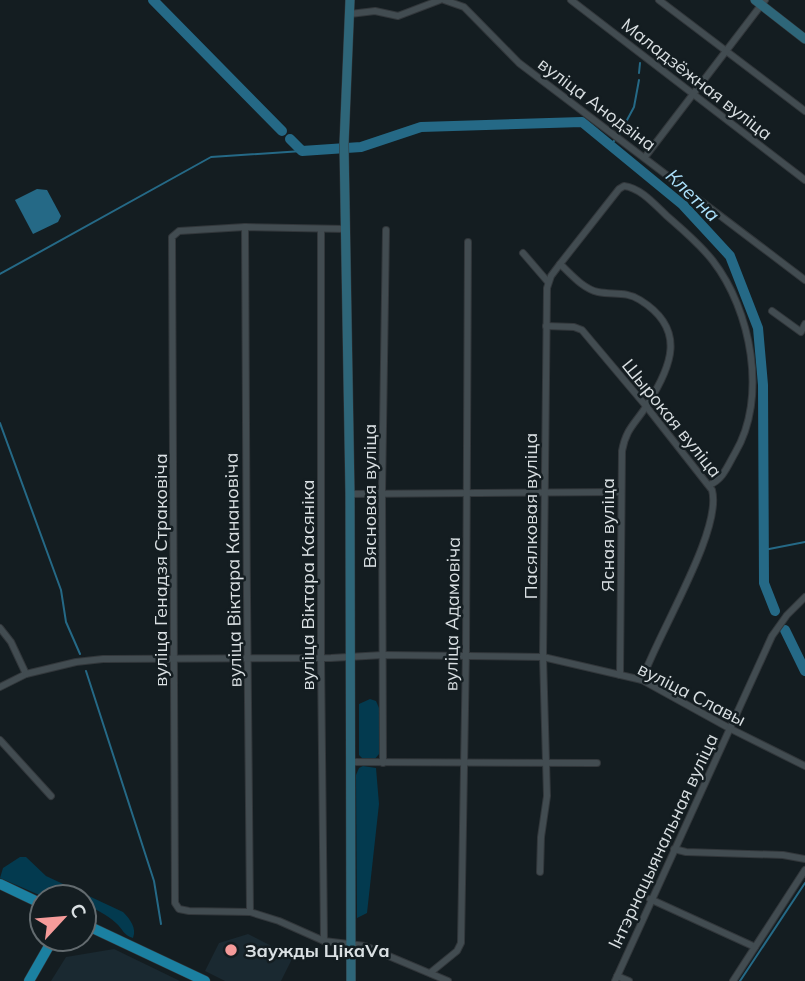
<svg xmlns="http://www.w3.org/2000/svg" width="805" height="981" viewBox="0 0 805 981" font-family="Mulish,sans-serif">
  <style>
    .built { fill: #1a2931 }
    .green { fill: #033a4f }
    .water { fill: #256986 }
    .lines { fill: none; stroke-linecap: round; stroke-linejoin: round }
    .stream { stroke: #256986; stroke-width: 2 }
    .river { stroke: #256986; stroke-width: 10 }
    .street-casing { stroke: #32373b; stroke-width: 8 }
    .secondary-casing { stroke: #32373b; stroke-width: 10 }
    .primary-casing { stroke: #32373b; stroke-width: 11 }
    .street { stroke: #424c51; stroke-width: 6 }
    .secondary { stroke: #2e6679; stroke-width: 9 }
    .primary { stroke: #1b80a1; stroke-width: 10 }
    .poi-dot { fill: #f59b9a; stroke: #141d21; stroke-width: 2.5 }
    .labels { text-anchor: middle; dominant-baseline: central; stroke-width: 5; stroke-linejoin: round; paint-order: stroke }
    .street-label { font-size: 18px; fill: #dae0e3; stroke: #141d21 }
    .poi-label { font-size: 18px; font-weight: bold; fill: #dae0e3; stroke: #141d21; text-anchor: start }
    .water-label { font-size: 19px; font-style: italic; fill: #ade2fd; stroke: #141d21 }
  </style>
  <rect width="100%" height="100%" fill="#141d21"/>
  <g class="built">
    <path d="M248 934 293 957 281 981H225L205 971 219 943Z"/>
    <path d="M114 949 180 981H51L66 957Z"/>
  </g>
  <g class="green">
    <path d="M370 699 376 701 379 708V754L374 760 363 759 359 755V704Z"/>
    <path d="M363 766 376 768 379 804 367 913 357 918 356 775 359 768Z"/>
    <path d="M20 857H26L46 876 123 912C130 919 137 928 133 938 123 935 123 929 116 923 106 914 96 909 84 905V897H44L0 878 3 868Z"/>
  </g>
  <path class="water" d="M37 189 47 190 61 216 58 222 33 234 15 200Z"/>
  <g class="lines">
    <g class="stream">
      <path d="M639 73 640 63"/>
      <path d="M619 135 634 107 639 80"/>
      <path d="M611 144 615 140"/>
      <path d="M0 274 211 157 302 151"/>
      <path d="M0 423 61 590 66 622 80 654"/>
      <path d="M764 550 805 542"/>
      <path d="M86 671 154 881 161 924"/>
      <path d="M740 981 805 883"/>
    </g>
    <g class="river">
      <path d="M153 0 282 131"/>
      <path d="M290 139 302 151 361 147 421 127 582 122 683 205 730 256 758 328 763 385 764 583 775 611"/>
      <path d="M785 630 805 671"/>
    </g>
    <defs>
      <g id="street">
        <path d="M444 0 464 7 519 63 805 280"/>
        <path d="M571 0 805 180"/>
        <path d="M659 0 805 111"/>
        <path d="M350 14 375 11 398 16 440 0"/>
        <path d="M645 157 765 0"/>
        <path d="M245 227C245 455 248 684 250 912"/>
        <path d="M321 229V658L324 941"/>
        <path d="M346 229 245 227 179 231 172 237 175 903 179 909 189 911 250 912 279 921 324 941 365 946 448 981"/>
        <path d="M523 253 548 282"/>
        <path d="M560 264C571 274 583 289 598 292 613 295 626 291 640 300 687 329 672 366 647 405 636 423 626 428 622 451L620 675"/>
        <path d="M772 311 801 332 805 324"/>
        <path d="M546 326 574 327 582 330 646 406 712 490C723 530 657 635 642 680"/>
        <path d="M350 494 621 492"/>
        <path d="M0 628 11 642 26 674 0 687"/>
        <path d="M26 674 76 662 103 659 331 658 383 655 543 657 642 680 729 728 805 766"/>
        <path d="M0 740 51 796"/>
        <path d="M351 762 597 763"/>
        <path d="M383 763 382 493 386 230"/>
        <path d="M674 849 686 852 783 855 805 859"/>
        <path d="M540 872 541 837 547 796 543 657 547 288 551 276 560 264 619 189 624 186C641 188 655 205 667 216 683 230 700 244 713 261 751 310 768 398 735 453 728 465 723 480 709 485"/>
        <path d="M650 899 755 947"/>
        <path d="M430 973 457 951 461 943 466 651 468 242"/>
        <path d="M617 976 629 981"/>
        <path d="M615 981 772 636 787 615 805 597"/>
        <path d="M733 981 805 870"/>
      </g>
      <g id="secondary">
        <path d="M350 0 344 144 350 494 351 981"/>
        <path d="M755 0 805 39"/>
      </g>
      <g id="primary">
        <path d="M0 884 42 904"/>
        <path d="M84 924 205 981"/>
        <path d="M29 981 53 939"/>
      </g>
    </defs>
    <use href="#street" class="street-casing"/>
    <use href="#secondary" class="secondary-casing"/>
    <use href="#primary" class="primary-casing"/>
    <use href="#street" class="street"/>
    <use href="#secondary" class="secondary"/>
    <use href="#primary" class="primary"/>
  </g>
  <circle class="poi-dot" cx="231" cy="950" r="7"/>
  <g class="labels">
    <g class="street-label">
      <text transform="translate(697 79) rotate(38)">Маладзёжная вуліца</text>
      <text transform="translate(597 104) rotate(37)">вуліца Анодзіна</text>
      <text transform="translate(672 418) rotate(51)">Шырокая вуліца</text>
      <text transform="translate(369 496) rotate(-90)">Вясновая вуліца</text>
      <text transform="translate(530 516) rotate(-90)">Пасялковая вуліца</text>
      <text transform="translate(607 535) rotate(-90)">Ясная вуліца</text>
      <text transform="translate(160 570) rotate(-90)">вуліца Генадзя Страковіча</text>
      <text transform="translate(233 570) rotate(-91)">вуліца Віктара Канановіча</text>
      <text transform="translate(307 585) rotate(-90)">вуліца Віктара Касяніка</text>
      <text transform="translate(452 614) rotate(-89)">вуліца Адамовіча</text>
      <text transform="translate(692 694) rotate(27)">вуліца Славы</text>
      <text transform="translate(663 841) rotate(-65)">Інтэрнацыянальная вуліца</text>
    </g>
    <g class="poi-label">
      <text x="245" y="950">Заужды ЦікаVа</text>
    </g>
    <g class="water-label">
      <text transform="translate(693 195) rotate(44)">Клетна</text>
    </g>
  </g>
  <g transform="translate(63 918) rotate(64)"><circle r="33" fill="#141d21" stroke="#636b6f" stroke-width="2"/>
  <path d="M0-5L12 26L0 18L-12 26Z" fill="#f59b9a"/>
  <text y="-10" font-size="19" font-weight="bold" text-anchor="middle" fill="#dae0e3">С</text>
  </g>
</svg>
